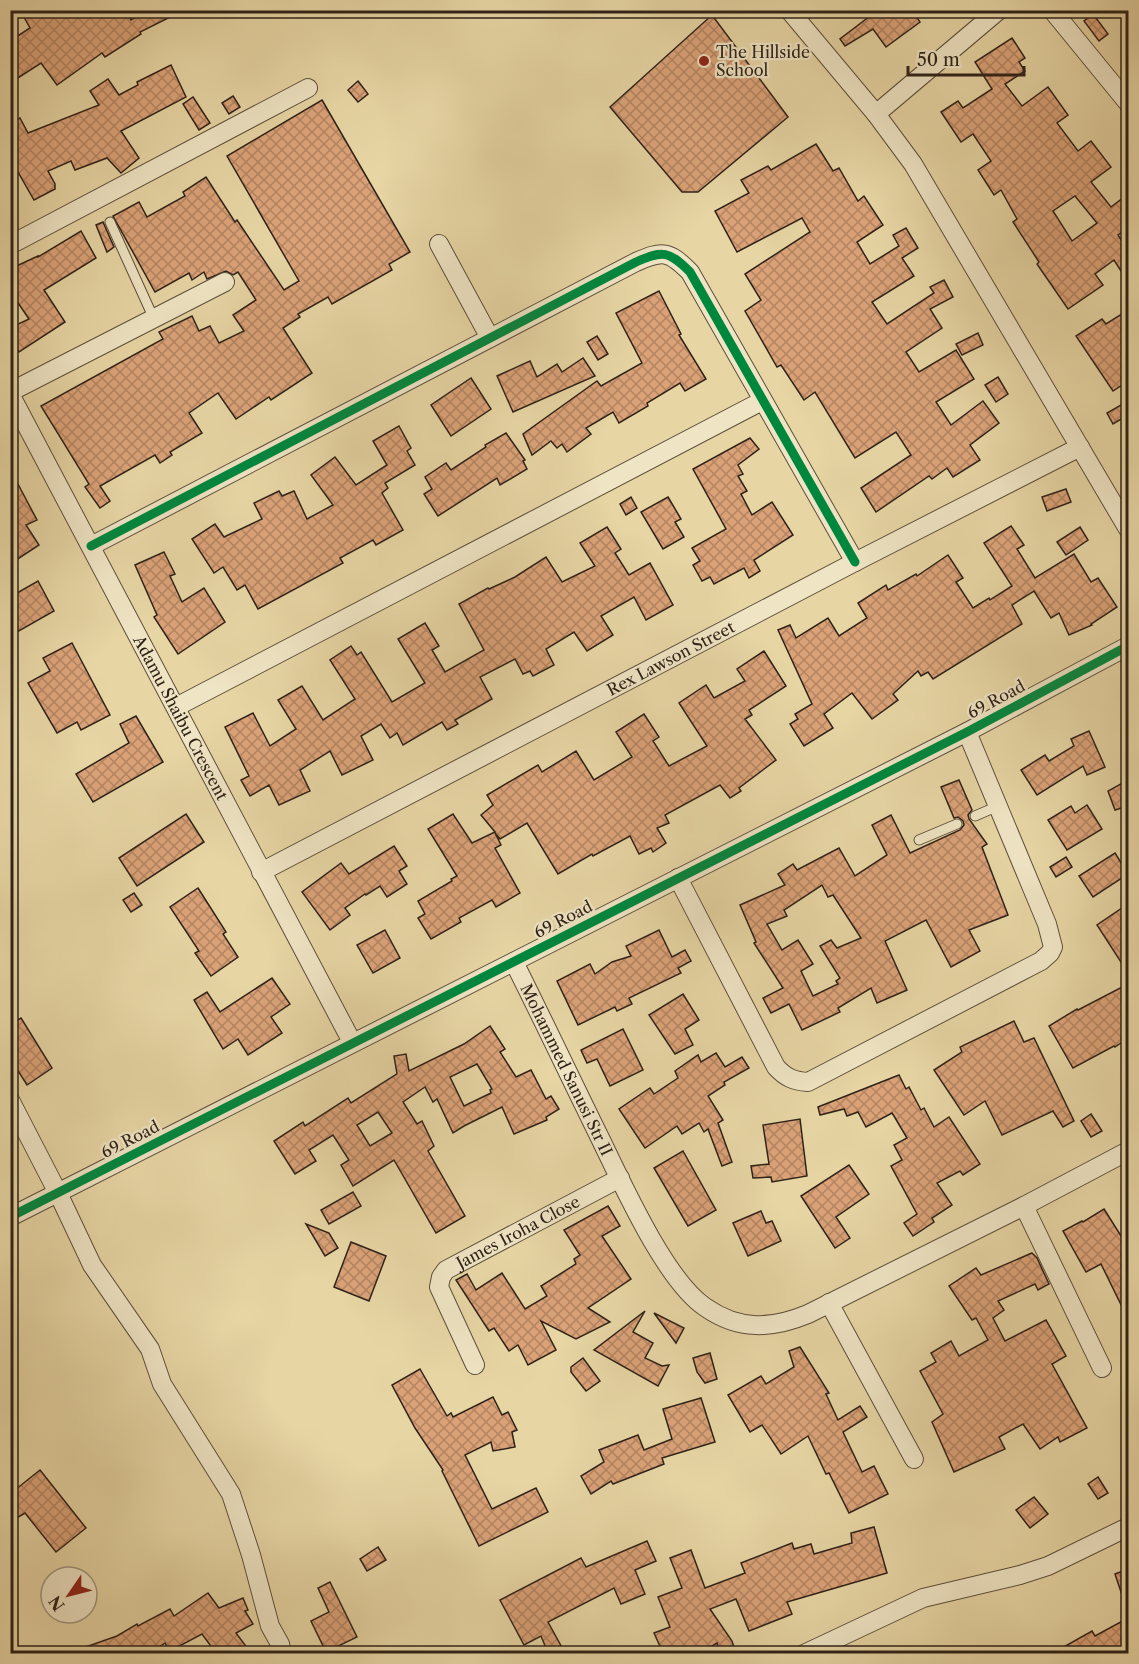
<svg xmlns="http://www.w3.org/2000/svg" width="1139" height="1664" viewBox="0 0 1139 1664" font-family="'Libre Caslon Text',serif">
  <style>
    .building { fill: url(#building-cross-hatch); stroke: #2e2218; stroke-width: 1.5; fill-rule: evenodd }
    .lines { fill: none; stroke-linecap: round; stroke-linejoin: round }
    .service-casing { stroke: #5c4f3b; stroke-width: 11 }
    .minor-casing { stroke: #5c4f3b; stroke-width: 20 }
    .service { stroke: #efe4c4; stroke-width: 9 }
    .minor { stroke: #efe4c4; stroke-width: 18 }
    .cycleway-casing { stroke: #efe4c4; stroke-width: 13 }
    .cycleway { stroke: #00873e; stroke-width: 9 }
    .poi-dot { fill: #8f2418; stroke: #efe4c4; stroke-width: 2 }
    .labels { text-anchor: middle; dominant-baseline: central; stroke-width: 4.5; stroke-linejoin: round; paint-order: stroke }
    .poi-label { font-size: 16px; fill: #2e2218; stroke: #efe4c4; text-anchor: start }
    .street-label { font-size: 16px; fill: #2e2218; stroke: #efe4c4 }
  </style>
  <defs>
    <pattern id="building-cross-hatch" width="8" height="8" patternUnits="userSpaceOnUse" patternTransform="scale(1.5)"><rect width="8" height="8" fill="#dba278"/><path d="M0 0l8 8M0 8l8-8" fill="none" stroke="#b28461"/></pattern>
  </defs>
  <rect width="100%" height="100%" fill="#e7d5a4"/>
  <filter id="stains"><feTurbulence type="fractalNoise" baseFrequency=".00333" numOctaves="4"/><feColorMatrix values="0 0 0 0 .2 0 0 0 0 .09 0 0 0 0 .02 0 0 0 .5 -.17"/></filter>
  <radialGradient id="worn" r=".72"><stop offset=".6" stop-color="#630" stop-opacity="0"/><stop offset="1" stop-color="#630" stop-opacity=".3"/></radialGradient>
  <g class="building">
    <path d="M20 10H125L131 20 147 10H184L140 32 141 34 105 57 102 53 57 85 41 63 10 83V41L30 28Z"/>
    <path d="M878 10H912L920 22 886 47 873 29 845 46 840 39Z"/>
    <path d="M1093 14 1108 34 1099 41 1084 21Z"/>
    <path d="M712 15 788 117 698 192H682L610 107Z"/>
    <path d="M1012 38 1025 58 1019 62 1025 71 1005 84 1022 106 1048 87 1068 115 1057 123 1078 151 1091 141 1111 167 1091 182 1111 207 1128 194V228L1118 235 1128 251V282L1114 260 1095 274 1103 285 1068 309 1037 264 1039 262 1013 222 1017 219 1001 190 994 195 978 170 991 161 973 134 961 142 941 112 958 101 963 108 992 89 975 62ZM1075 196 1097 223 1072 241 1053 211Z"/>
    <path d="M171 65 186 97 121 131 139 158 121 173 107 158 75 170 71 161 48 171 55 184V189L34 200 10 158V123L20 118 28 133 99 105 90 91 108 79 119 95 138 85 137 82Z"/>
    <path d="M358 81 368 94 358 102 348 90Z"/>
    <path d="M233 96 240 107 229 114 222 103Z"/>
    <path d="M193 97 210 123 199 130 183 104Z"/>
    <path d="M322 100 410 252 389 264 392 270 332 304 328 297 298 314 300 317 283 328 312 373 271 400 269 397 236 419 218 393 189 413 202 433 170 452 172 455 160 463 155 455 100 486 110 501 100 508 85 487 89 484 41 406 163 339 159 332 192 316 199 331 210 326 219 343 244 331 233 315 256 300 238 272 233 275 226 271 207 279 204 272 192 280 189 273 155 292 113 216 139 202 147 217 185 196 183 192 206 177 235 222 237 220 284 290 299 281 227 156Z"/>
    <path d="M816 144 833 171 839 168 858 201 864 196 883 225 857 242 870 264 899 246 893 235 906 228 918 248 902 258 914 276 872 302 887 324 934 293 930 287 944 280 953 297 930 309 942 328 906 352 919 372 956 350 974 379 936 402 951 425 983 401 999 423 970 445 980 460 953 477 947 468 932 479 929 476 876 512 861 488 911 455 896 432 855 458 815 392 804 400 781 365 777 367 745 311 761 300 745 274 810 232 802 218 737 252 715 211 749 193 741 180 768 166 771 170Z"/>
    <path d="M103 222 114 247 107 252 96 225Z"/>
    <path d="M81 231 96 258 44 290 65 322 19 352 10 335V328L29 319 10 291V269L38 256V257Z"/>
    <path d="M659 291 681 334 679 335 706 379 685 391 680 383 647 403 648 406 619 423 613 412 586 428 591 434 567 452 562 444 557 448 551 441 532 455 523 434 597 381 601 386 642 363 616 313Z"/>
    <path d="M1128 310V381L1113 391 1076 336 1102 319 1106 324Z"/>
    <path d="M978 333 983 345 962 355 956 344Z"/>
    <path d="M597 336 608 354 598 360 587 342Z"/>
    <path d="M583 358 595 376 513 412 497 376 530 361 537 377 557 364 562 372Z"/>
    <path d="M998 377 1008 394 996 402 985 385Z"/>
    <path d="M471 378 491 409 451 436 431 405Z"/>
    <path d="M1128 401V415L1113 424 1107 413Z"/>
    <path d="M399 426 411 448 407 451 415 465 385 483 388 488 382 493 403 530 376 545 373 540 340 558 343 563 258 609 245 585 237 590 223 567 214 573 192 539 215 524 224 537 262 519 254 503 279 491 282 496 294 491 307 519 333 505 311 475 335 457 356 485 387 465 373 441Z"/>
    <path d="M506 433 525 460 523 461 527 469 500 485 497 478 438 516 424 494 432 489 425 477 446 463 451 470 486 447 485 445Z"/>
    <path d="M750 438 759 449 738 465 743 474 738 476 747 491 741 494 752 515 772 502 793 535 754 560 760 571 749 578 744 568 714 584 710 577 702 581 693 565 700 561 692 548 726 529 693 469Z"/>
    <path d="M10 469 37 520 26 525 39 545 10 564Z"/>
    <path d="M1066 489 1071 502 1047 511 1042 497Z"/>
    <path d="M631 497 637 508 626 515 620 504Z"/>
    <path d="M668 497 681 519 675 522 684 537 663 549 641 512Z"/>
    <path d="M1011 526 1024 545 1017 549 1035 578 1074 554 1091 582 1098 578 1117 607 1091 624 1092 625 1069 635 1059 613 1051 618 1034 591 1012 605 1022 624 933 679 928 672 921 676 918 671 893 694 898 700 872 719 852 693 824 714 833 728 804 746 790 724 798 719 795 714 812 704 778 630 790 625 796 638 828 618 839 636 867 618 858 603 886 585 888 590 916 574 917 576 948 555 963 578 956 582 973 608 989 598 990 600 1012 586 984 543Z"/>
    <path d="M607 527 621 549 615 553 629 575 650 563 673 605 646 620 634 597 601 616 613 635 587 651 574 632 546 649 554 665 533 676 530 671 523 674 515 659 480 677 492 699 455 720 458 724 447 730 442 722 403 745 397 733 390 738 381 724 361 736 373 760 342 775 330 751 300 770 310 791 279 805 269 785 250 796 241 780 249 776 225 727 253 713 270 746 296 729 278 700 302 686 323 720 355 699 330 660 351 646 357 655 361 652 392 702 425 683 398 639 425 623 439 646 432 650 445 672 484 650 459 604 488 588 489 589 515 577 546 557 562 582 595 566 580 543Z"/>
    <path d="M1080 527 1088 540 1066 555 1057 542Z"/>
    <path d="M164 552 175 574 170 576 182 602 204 588 225 622 178 654 154 617 157 615 135 565Z"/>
    <path d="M38 581 54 611 10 636V597Z"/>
    <path d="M72 643 110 715 81 730 77 722 57 733 28 683 50 671 43 658Z"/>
    <path d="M764 651 786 686 749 710 752 715 745 719 776 760 739 788 741 791 730 798 720 785 665 815 669 823 657 828 666 843 653 852 651 848 639 854 630 836 593 856 592 854 558 874 527 823 500 839 495 833 501 845 495 848 520 893 496 907 492 900 459 918 461 922 431 939 418 918 425 914 418 901 452 881 451 879 457 876 428 829 453 814 472 843 495 832 481 815 493 805 487 795 538 765 542 772 576 751 594 780 632 757 616 732 644 714 659 737 653 741 669 766 707 746 679 703 706 685 714 698 745 681 737 669Z"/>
    <path d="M136 716 163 762 93 802 76 774 129 743 120 724Z"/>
    <path d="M1089 731 1105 767 1087 775 1083 766 1037 795 1021 770 1045 755 1049 761 1074 746 1071 739Z"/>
    <path d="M959 780 972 810 968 815 969 819 987 844 982 847 1008 915 969 930 980 951 951 967 926 920 885 941 907 990 877 1003 871 988 838 1008 840 1012 802 1030 789 1004 771 1013 763 998 783 988 754 943 756 942 740 905 785 885 778 874 793 864 797 870 839 848 855 876 887 855 872 825 891 815 910 853 960 830 964 825 963 821 958 817 954 818 941 787ZM822 885 828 897 833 895 861 938 837 948 831 940 820 946 840 978 836 981 838 984 813 996 801 971 813 964 798 940 782 950 767 924 787 916 784 910Z"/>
    <path d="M1128 780V806L1115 810 1108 791Z"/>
    <path d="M1087 805 1102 829 1067 850 1048 820 1071 806 1075 813Z"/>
    <path d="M186 814 204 842 137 886 119 858Z"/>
    <path d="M394 846 407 866 399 871 407 884 387 897 380 886 366 895 365 894 345 908 350 915 330 930 302 892 341 863 349 874Z"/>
    <path d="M1115 853 1128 874 1093 897 1079 876Z"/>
    <path d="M1066 857 1072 867 1056 877 1050 867Z"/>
    <path d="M198 888 226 932 223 934 238 957 211 976 195 953 199 951 170 907Z"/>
    <path d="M134 893 142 905 131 912 123 900Z"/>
    <path d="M1128 904V973L1097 925Z"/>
    <path d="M385 930 400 958 373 973 357 945Z"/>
    <path d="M659 930 672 957 685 950 691 961 678 968 681 973 629 998 632 1004 617 1011 615 1007 578 1025 557 981 590 964 595 974 612 962 631 956 626 946Z"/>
    <path d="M272 978 290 1004 271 1017 282 1033 248 1055 238 1039 223 1049 194 1000 207 992 220 1012Z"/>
    <path d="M1128 984V1056L1121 1043 1115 1047 1114 1046 1073 1068 1049 1026 1077 1009 1078 1010Z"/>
    <path d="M683 994 699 1020 685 1029 693 1045 675 1054 649 1015Z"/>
    <path d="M21 1018 52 1068 27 1085 10 1058V1025Z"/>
    <path d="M1014 1021 1024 1042 1034 1038 1074 1121 1063 1127 1053 1111 1002 1135 985 1101 964 1115 934 1070 962 1052 960 1047Z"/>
    <path d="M490 1026 505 1049 500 1052 516 1077 531 1070 546 1099 551 1096 559 1109 546 1117 547 1120 514 1134 502 1107 464 1126 453 1133 437 1099 433 1102 425 1087 403 1102 417 1124 422 1121 434 1146 428 1151 465 1216 436 1233 394 1160 353 1186 341 1165 349 1160 333 1135 309 1150 316 1161 295 1174 274 1141 303 1122 305 1126 348 1098 351 1103 397 1074 394 1056 406 1054 409 1071 464 1044ZM477 1064 492 1089 490 1090 491 1093 464 1106 450 1077ZM378 1112 392 1133 370 1146 357 1125Z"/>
    <path d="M623 1029 643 1070 610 1086 597 1059 587 1063 581 1050Z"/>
    <path d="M716 1053 725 1067 742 1057 749 1068 724 1082 725 1085 708 1096 723 1120 718 1123 732 1162 722 1166 708 1129 704 1132 699 1123 682 1134 677 1126 645 1148 619 1109 650 1088 654 1094 678 1078 675 1071 698 1055 701 1062Z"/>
    <path d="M899 1075 906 1089 909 1087 921 1110 924 1108 934 1127 949 1117 980 1164 963 1175 960 1171 937 1183 952 1205 932 1218 934 1222 913 1236 904 1223 917 1214 891 1166 902 1160 894 1145 907 1138 894 1116 892 1113 866 1127 858 1112 847 1116 844 1109 820 1115 818 1107Z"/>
    <path d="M1091 1114 1102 1131 1091 1137 1081 1121Z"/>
    <path d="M800 1119 807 1176 772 1182 771 1177 753 1178 751 1166 769 1164 763 1125Z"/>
    <path d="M683 1151 716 1210 688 1226 654 1168Z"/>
    <path d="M849 1165 869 1194 836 1217 850 1238 835 1248 801 1196Z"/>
    <path d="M353 1192 361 1206 329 1224 321 1210Z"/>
    <path d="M608 1206 620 1226 602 1236 631 1279 588 1308 610 1322 576 1339 541 1321 556 1350 528 1365 518 1345 509 1351 494 1328 489 1331 456 1280 467 1274 476 1290 502 1273 525 1309 547 1296 541 1286 576 1264 574 1259 580 1255 564 1230Z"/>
    <path d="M1104 1209 1128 1247V1319L1101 1264 1086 1272 1063 1231 1082 1221 1083 1222Z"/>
    <path d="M761 1211 766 1223 772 1221 781 1241 748 1256 733 1223Z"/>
    <path d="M306 1224 329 1233 338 1248 325 1256Z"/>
    <path d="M351 1242 386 1256 369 1301 334 1287Z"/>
    <path d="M1032 1253 1037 1258 1049 1284 1038 1290 1035 1284 998 1301 1004 1310 993 1318 1005 1341 1046 1320 1066 1356 1052 1364 1087 1428 1060 1442 1058 1437 1040 1449 1023 1424 999 1437 1005 1449 954 1472 932 1422 943 1414 920 1371 936 1362 931 1353 951 1341 959 1356 988 1340 976 1318 972 1320 949 1286 976 1268 981 1275Z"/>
    <path d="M645 1311 633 1332 653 1343 645 1358 662 1366 669 1365 658 1386 594 1350Z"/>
    <path d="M654 1313 684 1328 676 1343Z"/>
    <path d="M800 1347 829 1393 826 1394 838 1420 860 1406 867 1417 843 1432 862 1472 874 1466 888 1494 849 1513 829 1473 826 1474 808 1436 781 1454 762 1425 750 1432 728 1395 761 1376 766 1384 794 1367 789 1351Z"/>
    <path d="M710 1353 717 1379 705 1383 697 1372 693 1358Z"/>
    <path d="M583 1358 600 1381 586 1391 571 1372V1367Z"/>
    <path d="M420 1369 447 1416 451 1413 453 1417 493 1397 502 1415 508 1412 517 1430 512 1432 515 1447 493 1451 491 1442 465 1455 492 1509 536 1488 548 1512 479 1546 442 1471 443 1470 415 1428 392 1385Z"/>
    <path d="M701 1398 715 1442 662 1458 664 1464 613 1484 611 1481 591 1494 581 1476 604 1462 599 1450 638 1435 644 1450 672 1439 663 1409Z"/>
    <path d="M40 1470 86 1528 56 1552 25 1513 10 1522V1494Z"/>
    <path d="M1098 1477 1108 1493 1098 1499 1088 1484Z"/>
    <path d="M1034 1497 1048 1514 1030 1528 1016 1510Z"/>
    <path d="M874 1527 887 1573 787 1602 792 1614 749 1631 736 1599 710 1609 732 1641 736 1653H720L717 1643 701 1653H663L654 1633 670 1627 658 1597 682 1588 670 1558 691 1550 705 1588 745 1573 741 1563 792 1543 794 1549 811 1544 814 1554 852 1543 851 1533Z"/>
    <path d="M647 1541 656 1561 635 1570 645 1594 621 1604 614 1588 548 1622 565 1653H548L541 1636 524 1645 500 1600 581 1558 586 1567Z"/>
    <path d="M378 1547 386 1560 367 1571 360 1559Z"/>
    <path d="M1128 1569V1607H1126L1115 1574Z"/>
    <path d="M330 1582 357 1637 326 1652 311 1621 329 1612 318 1588Z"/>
    <path d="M208 1593 219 1608 243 1598 248 1610 245 1611 253 1624 236 1633 251 1653H216L202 1634 170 1651 165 1643 150 1653H131L127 1647 108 1653H74V1651L117 1636 137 1624 138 1626 170 1609 174 1616Z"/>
    <path d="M1128 1618V1653H1053L1092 1631 1095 1636Z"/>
  </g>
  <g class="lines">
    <defs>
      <g id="service">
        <path d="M110 222 154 319"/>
        <path d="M975 816 998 806"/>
        <path d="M919 840 957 824"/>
      </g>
      <g id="minor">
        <path d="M789 10 876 114 913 164 1128 529"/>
        <path d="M1052 10 1128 103"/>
        <path d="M876 114 999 10"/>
        <path d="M439 244 490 338"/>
        <path d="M10 245 308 88"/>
        <path d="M10 392 225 282"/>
        <path id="s1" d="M10 394 352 1042"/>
        <path d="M91 546 636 262C663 250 669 251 690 272L855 562"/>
        <path d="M176 707 762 401"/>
        <path id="s2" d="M261 872 855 562 1080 447"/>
        <path d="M678 878 776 1067C786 1078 794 1081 808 1082L1041 961 1050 953 1053 947 1047 924 967 732"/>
        <path id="s3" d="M514 962C543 1020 571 1079 600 1138 622 1183 665 1280 705 1307 739 1331 772 1329 808 1314L1024 1206 1128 1151"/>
        <path d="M10 1100 58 1193 92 1265 150 1349 162 1384 231 1494 251 1555 270 1626 280 1644 282 1654"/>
        <path d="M1024 1206 1102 1368"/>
        <path d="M10 1217 967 732 1128 646"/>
        <path d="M829 1303 914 1459"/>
        <path id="s4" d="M475 1365 439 1287 441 1277 446 1270 620 1178"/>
        <path d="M804 1654 923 1598 1020 1575 1048 1566 1128 1527"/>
      </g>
    </defs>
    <use href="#service" class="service-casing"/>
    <use href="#minor" class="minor-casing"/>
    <use href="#service" class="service"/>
    <use href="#minor" class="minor"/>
    <defs>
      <g id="cycleway">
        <path d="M91 546 636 262C663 250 669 251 690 272L855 562"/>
        <path d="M10 1217 967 732 1128 646"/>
      </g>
    </defs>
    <use href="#cycleway" class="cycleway-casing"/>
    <use href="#cycleway" class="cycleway"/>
  </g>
  <circle class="poi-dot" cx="704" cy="61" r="6"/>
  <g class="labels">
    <g class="poi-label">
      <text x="716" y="52">The Hillside<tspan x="716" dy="18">School</tspan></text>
    </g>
    <g class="street-label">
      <text stroke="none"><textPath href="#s2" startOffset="462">Rex Lawson Street</textPath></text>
      <text transform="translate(996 699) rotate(-28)">69 Road</text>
      <text stroke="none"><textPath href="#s1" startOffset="366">Adamu Shaibu Crescent</textPath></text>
      <text transform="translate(563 919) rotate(-27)">69 Road</text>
      <text stroke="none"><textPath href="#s3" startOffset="120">Mohammed Sanusi Str II</textPath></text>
      <text transform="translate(130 1139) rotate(-27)">69 Road</text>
      <text stroke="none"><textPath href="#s4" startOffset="186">James Iroha Close</textPath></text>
    </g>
  </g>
  <rect width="1139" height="1664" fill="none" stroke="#e7d5a4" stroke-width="36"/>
  <rect x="12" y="12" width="1115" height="1640" fill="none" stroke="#2e2218" stroke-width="3"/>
  <rect x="18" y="18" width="1103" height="1628" fill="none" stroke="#2e2218" stroke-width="1.5"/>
  <g transform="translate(69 1595) rotate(235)"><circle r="28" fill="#efe4c4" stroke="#a2967f" stroke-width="1.5"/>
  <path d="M0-4.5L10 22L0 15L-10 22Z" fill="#8f2418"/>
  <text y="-9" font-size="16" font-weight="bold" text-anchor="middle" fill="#2e2218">N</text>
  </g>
  <path d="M908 66v9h116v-9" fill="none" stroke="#2e2218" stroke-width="3"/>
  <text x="917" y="66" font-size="18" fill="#2e2218" stroke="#efe4c4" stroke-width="4.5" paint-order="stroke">50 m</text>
  <rect width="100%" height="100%" filter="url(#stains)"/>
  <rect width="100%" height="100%" fill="url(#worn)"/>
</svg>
